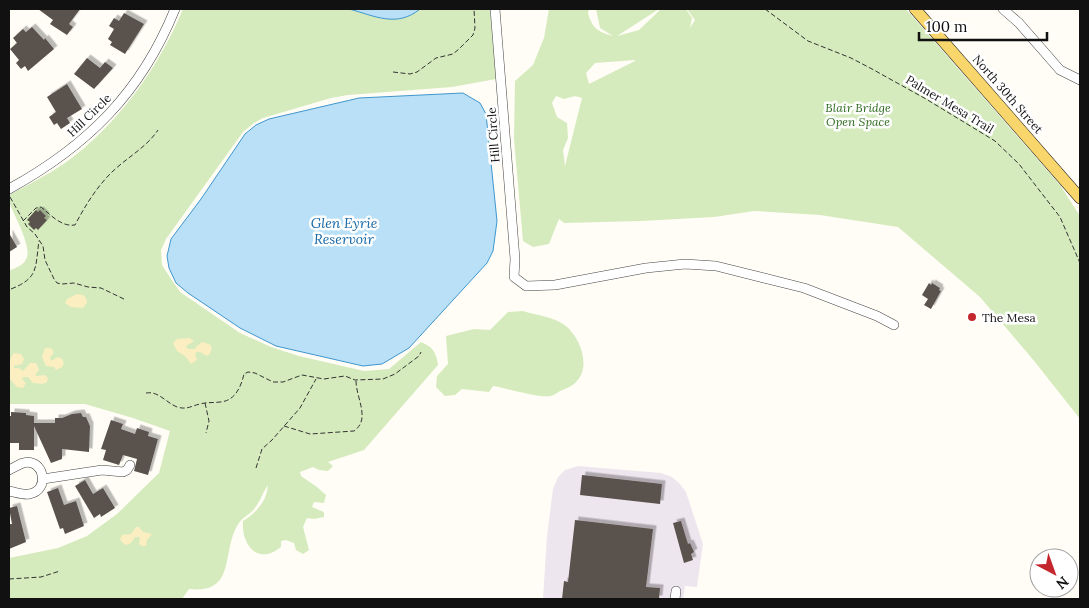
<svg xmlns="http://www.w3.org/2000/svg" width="1089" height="608" viewBox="0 0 1089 608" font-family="Lora,serif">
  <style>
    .industrial { fill: #eee6ef }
    .green { fill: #d5ebbd; fill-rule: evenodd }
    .sand { fill: #fbeec1 }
    .water { fill: #b9e0f7; stroke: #3f96cf }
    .building { fill: #5a524d; filter: url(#shadow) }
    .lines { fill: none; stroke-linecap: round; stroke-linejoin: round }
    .minor-casing { stroke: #444; stroke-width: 10 }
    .major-casing { stroke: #222; stroke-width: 12 }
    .path { stroke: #333; stroke-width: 1; stroke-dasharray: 5 2.5; stroke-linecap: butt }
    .minor { stroke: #fff; stroke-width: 9 }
    .major { stroke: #f9d66b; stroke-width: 11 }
    .poi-dot { fill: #c4262e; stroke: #fff; stroke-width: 2 }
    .labels { text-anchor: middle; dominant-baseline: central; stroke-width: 5; stroke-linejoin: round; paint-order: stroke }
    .street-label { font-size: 12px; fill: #111; stroke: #fff }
    .park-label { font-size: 12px; font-style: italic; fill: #2f6b1f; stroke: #fff }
    .poi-label { font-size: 12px; fill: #111; stroke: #fff; text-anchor: start }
    .water-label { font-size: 14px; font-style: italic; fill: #1768a6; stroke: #fff }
  </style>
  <defs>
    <filter id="shadow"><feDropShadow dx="3.5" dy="-3.5" stdDeviation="0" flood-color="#0004"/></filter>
  </defs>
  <rect width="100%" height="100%" fill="#fffdf5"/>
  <path class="industrial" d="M578 466 661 473 672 477 680 484 686 492 703 544 697 587 685 586 683 599H543L547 536 553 489 558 477 565 470Z"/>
  <g class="green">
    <path d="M183 9H490L496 79 452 87 348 95 331 98 263 118 254 123 243 132 166 239 161 250 162 265 171 279 180 292 240 333 271 347 299 356 364 371 389 369 421 342C433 347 436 352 438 365L364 450 328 462 333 466 328 471 319 470 313 467 300 472 301 476 317 487 326 495 324 503 314 502 312 507 324 512V517L314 519 307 518 303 527 309 550 303 554 296 550 294 543 286 540 281 541V547C258 566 241 545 243 521 256 513 267 501 268 485 263 492 260 502 254 509 248 517 243 515 236 528 222 556 235 594 189 589L182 599H9V558L58 548 87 536 117 514 159 473 170 431 133 418 85 404H9V271C15 268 25 265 27 257 31 245 14 215 9 202V195C28 185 47 175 65 163 117 126 159 67 183 9Z"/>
    <path d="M549 9H589L588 13C592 28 598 32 613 36L600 28 596 9H659L617 36 639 30 661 9H686L692 18 690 28 695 20 687 9H906L1060 185 1080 216V419L1035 362 980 297 898 227 820 215 754 211 714 217 641 221 564 223 559 219 549 244 533 247 523 241 514 139 515 81 533 65 544 38ZM635 60V61L589 84 586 73 595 63ZM556 96 564 99 575 96 582 98 565 166 563 150 568 138 567 123 557 117 552 103Z"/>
    <path d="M523 311C538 316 553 316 566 326 580 338 591 365 577 381 573 386 565 389 560 391 557 393 553 396 550 396 539 398 506 388 493 386L489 392 462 389 455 395 445 396 436 387 437 376 448 364 446 336 474 329 490 330 508 312Z"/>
  </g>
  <g class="sand">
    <path d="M77 294 83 295 86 298 87 303 83 308 71 307 65 303 67 299Z"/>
    <path d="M189 338 193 340V342L186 346 188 349H194L202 342 209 344 212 347 210 354 207 356 200 352H197L195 354 197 360 191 364 185 356 177 351 173 343 177 339Z"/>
    <path d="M45 348H50L53 350V354L50 357 51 361 58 357 62 359 64 363 62 367 56 370 54 367 46 366 42 357Z"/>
    <path d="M14 353 21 354 24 359 22 364 14 366V368H19L23 371 30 363H36L39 370 35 375 37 376 45 375 48 378 47 382 43 384 33 383 28 377H23L22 379 26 383 23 388 17 387 9 378C9 370 8 359 14 353Z"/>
    <path d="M136 527H139L143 532 152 534 147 540 146 546H142L139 544 140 539 139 537H135L130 544C125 546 122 543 120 539L122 535 131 534Z"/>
  </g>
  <g class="water">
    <path d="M349 9H420C397 28 375 16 349 9Z"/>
    <path d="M463 93 480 103 486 114 497 221 493 251 487 263 409 348 382 364 363 366 276 346 240 328 188 293 176 283 169 268 167 256 171 239 201 199 245 134 256 125 269 119 359 98Z"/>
  </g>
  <g class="building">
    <path d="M38 9H80L69 24 73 27 67 35 50 24 53 20Z"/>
    <path d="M124 13 144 24 125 54 110 45 112 42 108 39 114 29 109 26 114 18 119 21Z"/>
    <path d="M32 27 44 40 45 38 54 49 28 71 25 66 21 69 16 63 19 60 10 49 17 43 13 38 23 29 26 32Z"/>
    <path d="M87 58 100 68 105 62 113 68 94 89 74 74Z"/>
    <path d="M67 84 82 109 67 118 70 123 61 129 57 123 54 125 49 117 56 112 47 97Z"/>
    <path d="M36 210 38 212 40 210 46 216 44 218 47 220 38 230 36 228 34 230 28 224 30 222 27 220Z"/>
    <path d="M9 233 17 247 9 252Z"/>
    <path d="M929 283 931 285 932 283 940 288 939 290 941 291 931 309 924 305 928 299 922 295Z"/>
    <path d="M11 412 26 413V415L34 416V423H55V418H62L72 414 81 413 83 417H86L90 426 89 452 62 449V459L51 463 34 426V450H19V443H9V416H11Z"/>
    <path d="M111 420 123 424 121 429 135 434 137 428 149 432 148 436 158 439 148 475 134 471 137 459 123 455 119 465 103 460 106 450 101 449Z"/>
    <path d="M582 475 662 484 660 504 580 495Z"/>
    <path d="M85 480 93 494 103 488 115 508 101 517 100 514 94 518 75 486Z"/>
    <path d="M58 488 64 505 76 501 84 526 65 534 63 528 60 529 47 492Z"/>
    <path d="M17 506 26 542 9 549V524H12L9 508Z"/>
    <path d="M575 520 653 529 646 587 660 588 659 599H562L564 581 568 582Z"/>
    <path d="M681 521 688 544 690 543 694 552 691 554 693 560 684 563 673 523Z"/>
  </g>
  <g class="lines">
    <defs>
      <g id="minor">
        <path d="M495 9 515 259 514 277 526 286 555 285 646 268 685 264 716 266 804 288 877 316 894 325"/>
        <path d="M1003 9 1019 23 1060 70 1080 80"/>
        <path d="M9 189C87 146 141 93 175 9"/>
        <path d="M9 470C13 468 18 465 23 463 44 457 51 491 29 494 23 495 15 492 9 491"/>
        <path d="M43 479 102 470 123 472 127 470 130 465"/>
        <path d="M675 599 676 591"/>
      </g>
      <path id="major" d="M915 9 1080 198"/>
    </defs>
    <use href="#minor" class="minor-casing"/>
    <use href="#major" class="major-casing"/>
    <g class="path">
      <path d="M765 9 808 41 851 58 872 69 926 99 995 141 1019 164 1060 217 1080 263"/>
      <path d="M393 72 410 74 417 72 436 58 453 54 459 49 473 35 475 28 474 9"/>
      <path d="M10 197 27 227 35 234 43 246 45 260 54 279 57 283 62 284 74 283 88 287 101 288 126 300"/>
      <path d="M23 221 36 208 41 207C51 215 61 227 75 225 85 206 96 188 111 173 126 158 146 148 158 130"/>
      <path d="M11 289C39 278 35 268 39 241"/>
      <path d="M146 393C159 391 165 402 177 407 187 410 191 406 200 404 207 402 213 403 220 402 235 401 241 387 244 374L248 372 255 373 273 382H283L302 375 324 379 345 376 355 380 383 379 395 374 419 356 421 352"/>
      <path d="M205 403 209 421 206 433"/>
      <path d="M284 426 310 434 354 431C371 419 356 398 356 381"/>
      <path d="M256 468 262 449 272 440 300 408 316 379"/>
      <path d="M9 579 41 577 60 571"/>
    </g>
    <use href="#minor" class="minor"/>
    <use href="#major" class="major"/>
  </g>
  <circle class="poi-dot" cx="972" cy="317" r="5"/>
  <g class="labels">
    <g class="street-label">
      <text transform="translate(1008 94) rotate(49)">North 30th Street</text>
      <text transform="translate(950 104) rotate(31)">Palmer Mesa Trail</text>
      <text transform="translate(89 115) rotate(-44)">Hill Circle</text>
      <text transform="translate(493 135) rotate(-94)">Hill Circle</text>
    </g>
    <g class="park-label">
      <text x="858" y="107">Blair Bridge<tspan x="858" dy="14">Open Space</tspan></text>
    </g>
    <g class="poi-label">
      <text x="982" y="317">The Mesa</text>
    </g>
    <g class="water-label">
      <text x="344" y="223">Glen Eyrie<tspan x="344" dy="16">Reservoir</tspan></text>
    </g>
  </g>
  <rect width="1089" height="608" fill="none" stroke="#111111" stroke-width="20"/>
  <g transform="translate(1054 573) rotate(139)"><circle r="24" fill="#ffffff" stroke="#a0a0a0"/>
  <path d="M0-4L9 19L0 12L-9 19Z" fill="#c4262e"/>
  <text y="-8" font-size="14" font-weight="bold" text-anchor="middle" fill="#111111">N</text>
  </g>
  <path d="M919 32v8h128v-8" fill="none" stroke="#111111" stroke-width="2.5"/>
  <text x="926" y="32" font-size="15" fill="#111111" stroke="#ffffff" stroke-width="4" paint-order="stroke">100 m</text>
</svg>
